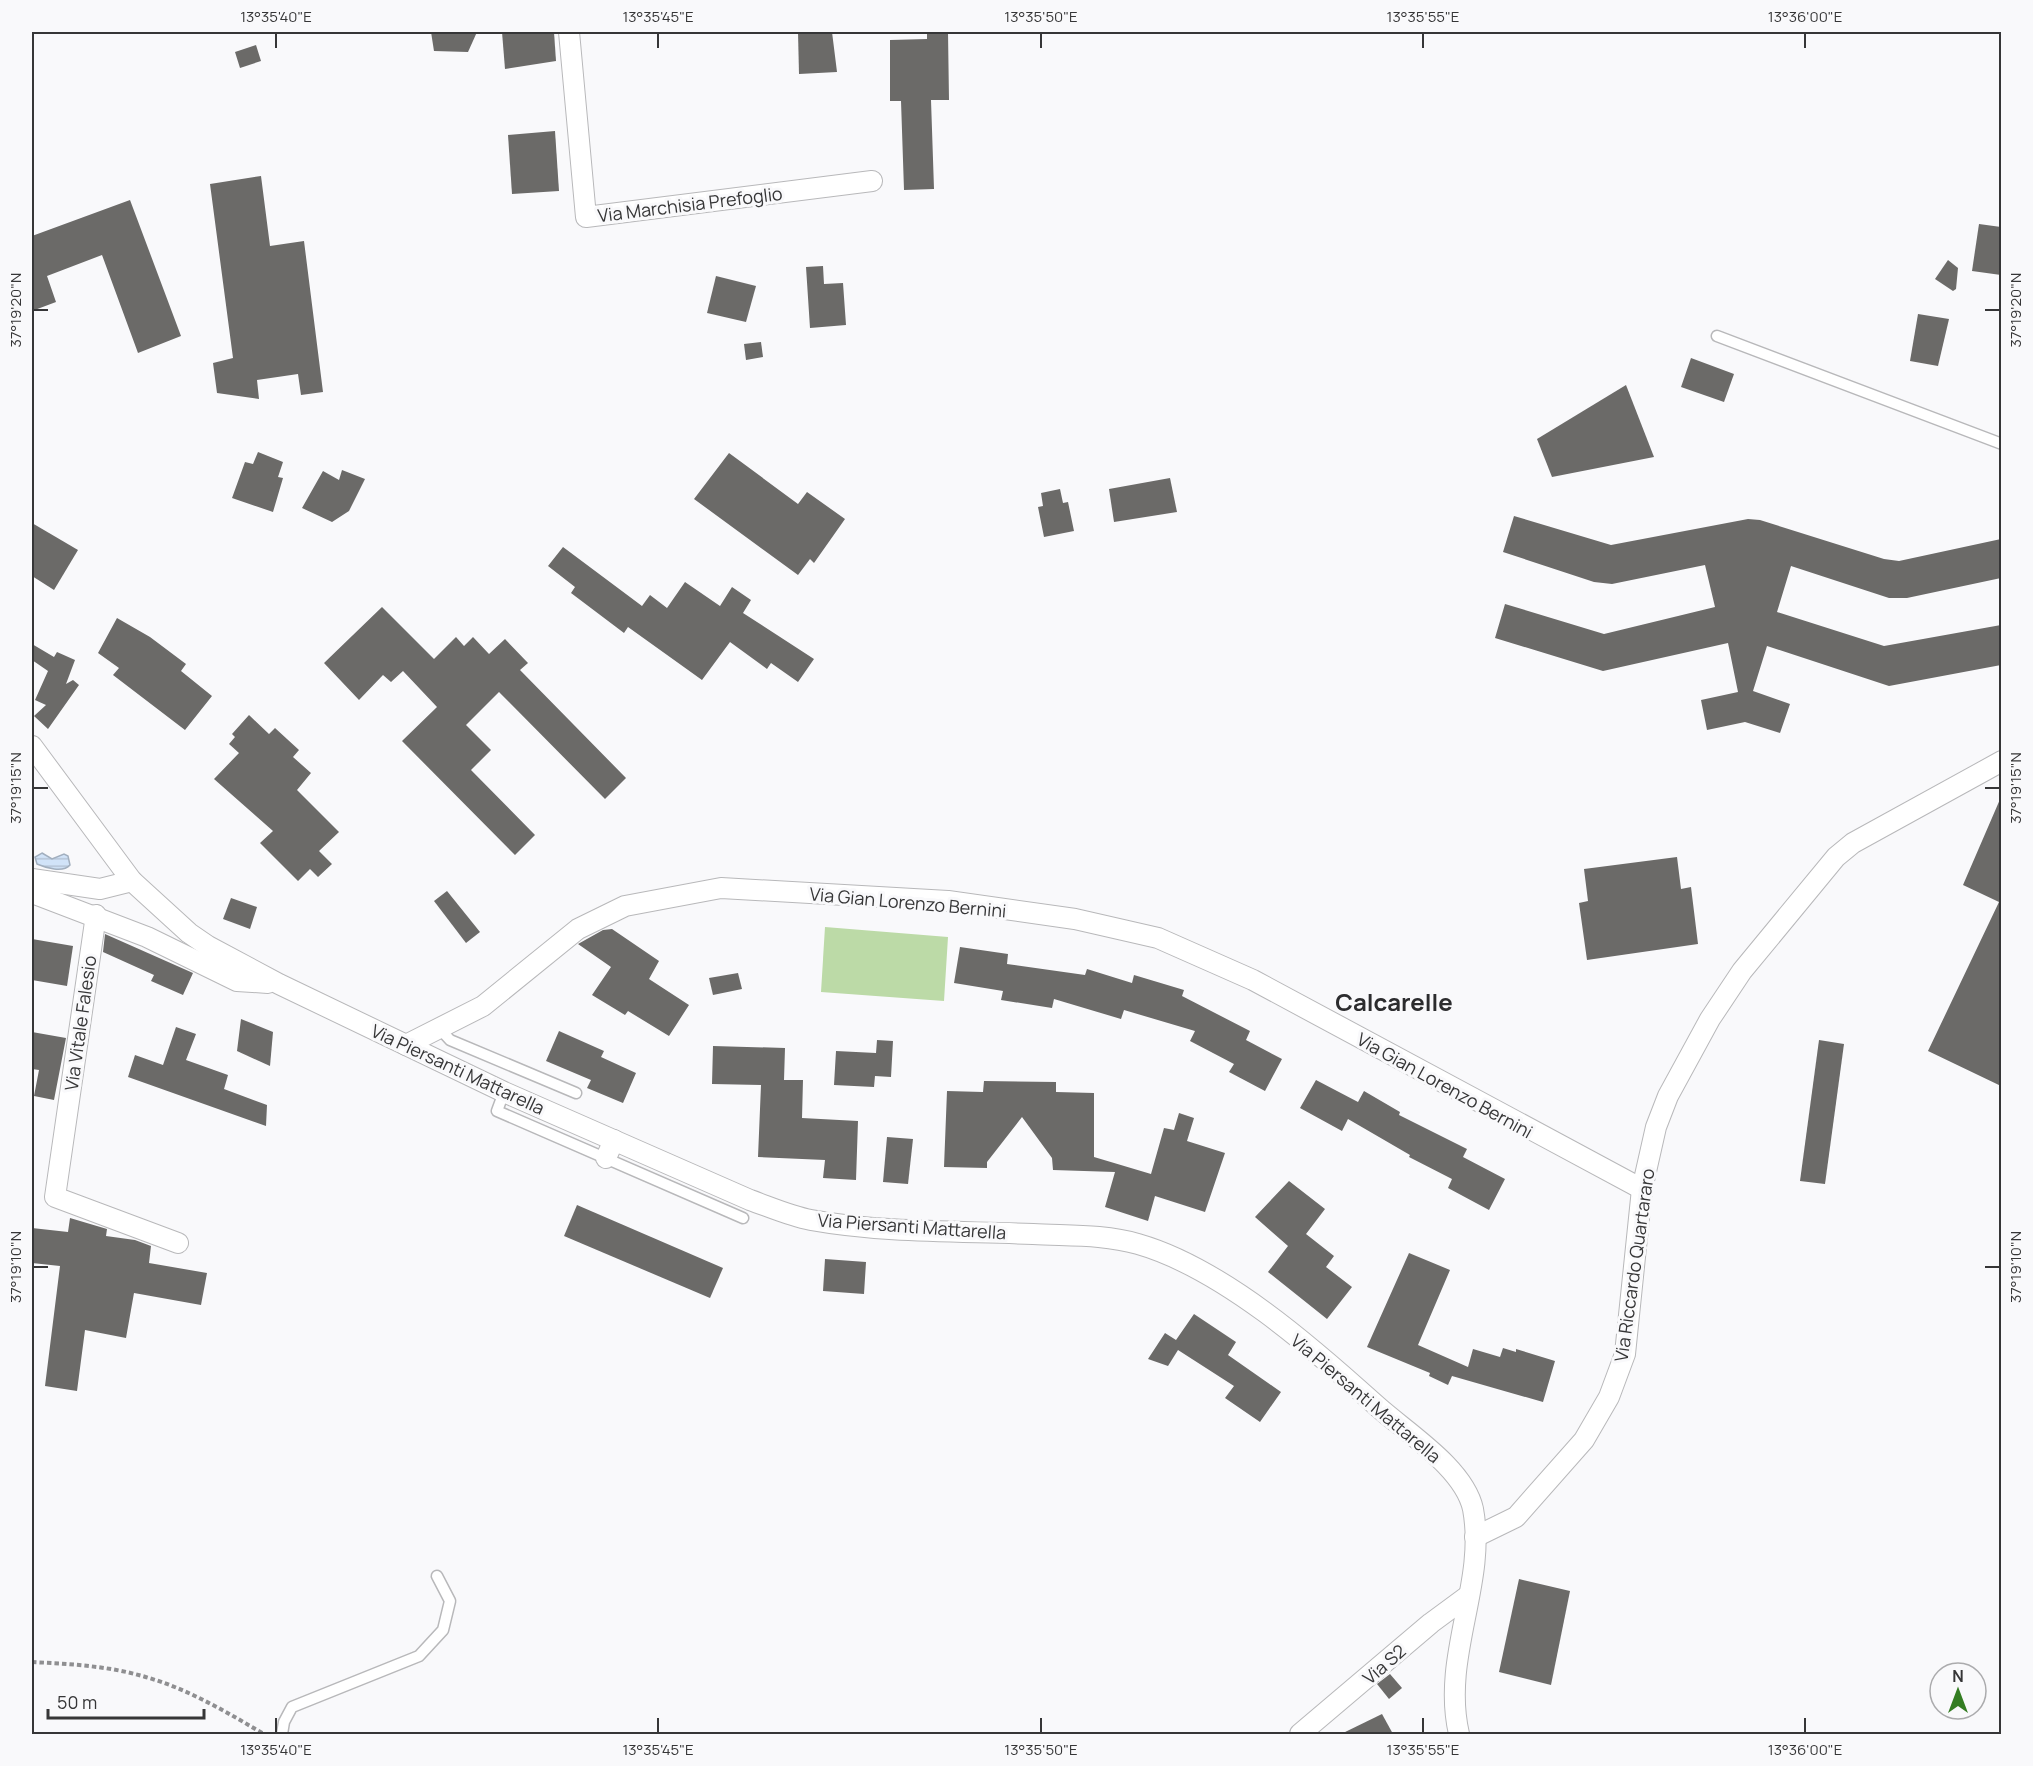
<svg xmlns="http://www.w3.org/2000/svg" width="2033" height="1766" viewBox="0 0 2033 1766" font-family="Manrope,sans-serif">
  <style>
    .pitch { fill: #bcdaa7 }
    .water { fill: url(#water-rules); stroke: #a2afbe; stroke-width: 1.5 }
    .building { fill: #6b6a68 }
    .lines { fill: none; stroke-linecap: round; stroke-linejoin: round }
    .service-casing { stroke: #b8b8ba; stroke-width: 13 }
    .minor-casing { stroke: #b8b8ba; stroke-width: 22 }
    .path { stroke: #8f8f91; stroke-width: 4; stroke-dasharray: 4.5 3; stroke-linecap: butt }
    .service { stroke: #fff; stroke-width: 10 }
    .minor { stroke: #fff; stroke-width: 20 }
    .ticks { fill: none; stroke: #363637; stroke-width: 2 }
    .labels { text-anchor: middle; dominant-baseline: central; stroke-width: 6; stroke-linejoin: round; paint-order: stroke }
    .street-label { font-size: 18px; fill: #363637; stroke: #f9f9fb }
    .district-label { font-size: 24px; font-weight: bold; fill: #2c2c2e; stroke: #f9f9fb }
    .neatline { fill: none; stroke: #363637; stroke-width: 2 }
    .ticks-label { font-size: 15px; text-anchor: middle; fill: #363637 }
  </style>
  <defs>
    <pattern id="water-rules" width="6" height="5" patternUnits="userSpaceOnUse" patternTransform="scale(1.5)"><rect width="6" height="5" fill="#d1e3f8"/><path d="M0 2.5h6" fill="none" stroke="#b4c3d5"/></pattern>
  </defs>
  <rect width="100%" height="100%" fill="#f9f9fb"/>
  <path class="pitch" d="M825 927 948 937 944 1001 821 992Z"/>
  <path class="water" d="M42 853 52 859 64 854 68 856 70 865C63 873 46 868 37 864L35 857Z"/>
  <g class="building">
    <path d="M431 32H477L468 52 434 51Z"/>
    <path d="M502 32H554L556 61 505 69Z"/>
    <path d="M798 32H832L837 72 799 74Z"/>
    <path d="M927 32H948L949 100H931L934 189 904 190 901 101H890V40L927 39Z"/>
    <path d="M256 45 261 61 240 68 235 52Z"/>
    <path d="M555 131 559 191 512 194 508 135Z"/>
    <path d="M261 176 270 246 304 241 323 392 301 395 298 374 257 380 259 399 217 393 213 363 233 358 210 184Z"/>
    <path d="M130 200 181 336 138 353 102 255 47 276 56 302 32 311V236Z"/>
    <path d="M1979 224 2001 227V275L1972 271Z"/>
    <path d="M1948 260 1958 268 1956 289 1953 291 1935 279Z"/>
    <path d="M823 266 824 284 843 283 846 325 810 328 806 267Z"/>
    <path d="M716 276 756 286 746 322 707 313Z"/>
    <path d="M1918 314 1949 319 1938 366 1910 361Z"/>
    <path d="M761 342 763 357 746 360 744 344Z"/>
    <path d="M1691 358 1734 374 1724 402 1681 387Z"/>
    <path d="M1626 385 1654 457 1552 477 1537 439Z"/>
    <path d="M258 452 283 462 278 477 283 478 273 512 232 498 245 462 253 464Z"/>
    <path d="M729 453 798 504 807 492 845 519 814 563 810 559 798 575 694 499Z"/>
    <path d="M342 470 365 479 349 511 332 522 302 508 323 471 339 480Z"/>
    <path d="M1170 478 1177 512 1114 522 1109 489Z"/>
    <path d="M1060 489 1063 503 1068 502 1074 531 1044 537 1038 507 1043 506 1041 493Z"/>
    <path d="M1514 516 1611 545 1748 519 1760 520 1884 559 1899 561 2001 539V578L1907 598H1889L1791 566 1777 612 1884 646 2001 625V665L1889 686 1767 646 1753 691 1790 704 1780 733 1745 722 1707 730 1701 700 1738 692 1728 643 1603 671 1495 638 1505 604 1604 634 1715 607 1705 565 1612 584 1594 582 1503 552Z"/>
    <path d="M32 523 78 550 54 590 32 576Z"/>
    <path d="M563 547 642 606 650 595 667 608 685 582 720 606 732 587 751 600 743 613 814 659 798 682 771 663 767 669 730 642 702 680 628 627 624 633 571 593 575 587 548 566Z"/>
    <path d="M382 607 434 659 456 637 464 646 473 637 489 654 505 639 528 663 520 670 626 778 605 799 499 692 466 725 491 750 471 770 535 835 515 855 402 741 437 707 403 671 391 682 383 675 359 700 324 663Z"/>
    <path d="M117 618 150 637 186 664 181 671 212 696 185 730 113 675 119 668 98 653Z"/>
    <path d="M32 644 54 657 57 652 75 660 66 684 73 680 79 685 48 729 34 716 46 705 35 700 48 671 32 660Z"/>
    <path d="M249 715 269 734 275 728 299 750 293 757 311 773 297 790 339 832 319 851 332 864 318 877 310 869 298 881 260 843 273 831 214 779 239 753 229 744 235 737 232 734Z"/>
    <path d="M2001 797V1086L1928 1051 1999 902 1963 885Z"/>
    <path d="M1677 857 1681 889 1691 887 1698 944 1587 960 1579 903 1588 901 1584 869Z"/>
    <path d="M447 891 480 932 466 943 434 901Z"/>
    <path d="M231 898 257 907 250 929 223 919Z"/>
    <path d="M612 929 659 961 649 979 689 1005 669 1036 628 1011 625 1015 592 995 611 967 578 944 603 930Z"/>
    <path d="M105 934 193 973 183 995 151 981 154 975 103 952Z"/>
    <path d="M32 939 73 946 67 986 32 980Z"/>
    <path d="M960 947 1008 954 1007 964 1085 975 1087 969 1132 983 1134 975 1184 990 1182 996 1250 1031 1246 1040 1282 1059 1265 1091 1229 1072 1234 1064 1190 1041 1195 1031 1124 1010 1121 1019 1054 999 1052 1008 1001 1000 1003 991 954 983Z"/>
    <path d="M738 973 742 989 713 995 709 978Z"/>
    <path d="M241 1019 273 1032 270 1066 237 1051Z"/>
    <path d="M176 1027 196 1034 186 1060 228 1075 224 1089 267 1105 266 1126 128 1077 135 1055 163 1065Z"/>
    <path d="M559 1031 604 1051 601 1057 636 1073 623 1103 587 1088 591 1080 546 1061Z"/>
    <path d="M32 1032 66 1038 54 1100 34 1096 39 1070 32 1069Z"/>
    <path d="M877 1040 893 1041 891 1077 875 1076 874 1087 834 1085 836 1051 876 1053Z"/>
    <path d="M1819 1040 1844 1044 1825 1184 1800 1181Z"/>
    <path d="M713 1046 785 1048 784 1080H803L802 1118 858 1121 856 1180 823 1178 825 1160 758 1157 761 1085 712 1084Z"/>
    <path d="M1316 1080 1358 1102 1364 1091 1400 1112 1399 1115 1467 1149 1463 1157 1505 1179 1489 1210 1448 1188 1452 1179 1409 1157 1410 1155 1348 1119 1342 1131 1300 1108Z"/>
    <path d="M984 1081 1056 1082V1092L1094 1093V1157L1151 1174 1164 1128 1174 1130 1179 1113 1194 1118 1187 1141 1225 1153 1205 1212 1155 1196 1148 1221 1105 1207 1115 1172 1053 1170 1052 1158 1022 1117 987 1162V1168L944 1167 947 1091 983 1092Z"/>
    <path d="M887 1137 913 1139 908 1184 883 1182Z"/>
    <path d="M1289 1181 1325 1209 1306 1234 1334 1256 1326 1267 1352 1287 1327 1319 1268 1272 1288 1246 1255 1217Z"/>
    <path d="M577 1205 723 1268 710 1298 564 1236Z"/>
    <path d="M70 1218 107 1229 106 1236 135 1240 151 1246 149 1263 207 1273 201 1305 134 1293 126 1338 85 1330 77 1391 45 1386 60 1266 32 1263V1228L68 1232Z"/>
    <path d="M1409 1253 1450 1270 1418 1345 1468 1367 1473 1349 1500 1357 1503 1348 1516 1352V1349L1555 1361 1543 1402 1452 1376 1448 1385 1429 1376 1430 1373 1367 1347Z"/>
    <path d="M825 1259 866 1262 864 1294 823 1291Z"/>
    <path d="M1194 1314 1236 1342 1228 1355 1281 1392 1260 1422 1225 1398 1234 1386 1178 1350 1168 1366 1148 1359 1165 1333 1176 1340Z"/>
    <path d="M1519 1579 1570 1591 1551 1685 1499 1672Z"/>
    <path d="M1390 1674 1402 1688 1389 1699 1377 1684Z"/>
    <path d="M1382 1714 1393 1734H1341Z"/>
  </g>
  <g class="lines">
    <defs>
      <g id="service">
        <path d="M1717 336 2002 444"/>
        <path d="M440 1029 450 1040 576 1093"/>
        <path d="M504 1092 497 1111 743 1218"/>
        <path d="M282 1734 284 1722 292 1707 419 1656 443 1630 450 1601 437 1576"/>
      </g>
      <g id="minor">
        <path d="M569 32 586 217 872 181"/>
        <path d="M32 746 132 881 189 933 208 946 279 984 504 1092 750 1200C770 1207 790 1216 811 1220 883 1233 959 1231 1033 1234 1067 1236 1104 1234 1138 1244 1222 1268 1313 1348 1377 1406 1407 1433 1464 1468 1473 1509 1487 1584 1441 1656 1459 1734"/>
        <path d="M32 879 100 889 132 881"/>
        <path d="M32 893 147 937 237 981 268 983"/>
        <path d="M96 915 55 1197 178 1243"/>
        <path d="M406 1045 483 1006 578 929 625 906 721 888 948 901 1075 919 1158 938 1253 980 1642 1189"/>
        <path d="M606 1158 614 1140"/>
        <path d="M1475 1537 1516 1517 1584 1440 1609 1397 1625 1354 1642 1189 1656 1127 1668 1096 1710 1019 1742 971 1836 857 1853 843 2002 761"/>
        <path d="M1300 1734 1431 1623 1469 1595"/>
      </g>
    </defs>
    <use href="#service" class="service-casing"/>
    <use href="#minor" class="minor-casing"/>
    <path class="path" d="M32 1662C71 1664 111 1666 149 1678 190 1690 228 1713 264 1734"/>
    <use href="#service" class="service"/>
    <use href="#minor" class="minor"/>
  </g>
  <path class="ticks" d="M276 33V48M658 33V48M1041 33V48M1423 33V48M1805 33V48M33 310H48M1985 310H2000M33 788H48M1985 788H2000M33 1267H48M1985 1267H2000M276 1718V1733M658 1718V1733M1041 1718V1733M1423 1718V1733M1805 1718V1733"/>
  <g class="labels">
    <g class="street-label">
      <text transform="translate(690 204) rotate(-7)">Via Marchisia Prefoglio</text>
      <text transform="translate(908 902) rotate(5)">Via Gian Lorenzo Bernini</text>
      <text transform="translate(80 1023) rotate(-82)">Via Vitale Falesio</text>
      <text transform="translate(458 1069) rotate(25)">Via Piersanti Mattarella</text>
      <text transform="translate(1445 1085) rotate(29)">Via Gian Lorenzo Bernini</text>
      <text transform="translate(912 1226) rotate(4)">Via Piersanti Mattarella</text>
      <text transform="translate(1634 1265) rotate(-82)">Via Riccardo Quartararo</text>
      <text transform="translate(1366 1398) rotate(40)">Via Piersanti Mattarella</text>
      <text transform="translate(1384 1664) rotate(-41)">Via S2</text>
    </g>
    <g class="district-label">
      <text x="1394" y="1001">Calcarelle</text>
    </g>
  </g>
  <rect width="2033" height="1766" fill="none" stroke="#f9f9fb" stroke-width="66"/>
  <g transform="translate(1958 1691)"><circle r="28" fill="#f9f9fb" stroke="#ababad" stroke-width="1.5"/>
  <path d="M0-4.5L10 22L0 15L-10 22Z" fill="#347d22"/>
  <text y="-9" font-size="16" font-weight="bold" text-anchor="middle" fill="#363637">N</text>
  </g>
  <path d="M48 1709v9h156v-9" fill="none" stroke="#363637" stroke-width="3"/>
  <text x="57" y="1709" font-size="18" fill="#363637" stroke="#f9f9fb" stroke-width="4.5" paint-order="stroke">50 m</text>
  <rect x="33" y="33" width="1967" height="1700" class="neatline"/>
  <g class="ticks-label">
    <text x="276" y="22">13°35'40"E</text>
    <text x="658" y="22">13°35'45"E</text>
    <text x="1041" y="22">13°35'50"E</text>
    <text x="1423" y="22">13°35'55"E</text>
    <text x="1805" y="22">13°36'00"E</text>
    <text transform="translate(16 310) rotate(-90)" y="5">37°19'20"N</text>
    <text transform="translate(2016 310) rotate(-90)" y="5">37°19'20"N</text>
    <text transform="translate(16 788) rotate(-90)" y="5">37°19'15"N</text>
    <text transform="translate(2016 788) rotate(-90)" y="5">37°19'15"N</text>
    <text transform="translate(16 1267) rotate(-90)" y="5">37°19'10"N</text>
    <text transform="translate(2016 1267) rotate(-90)" y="5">37°19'10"N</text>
    <text x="276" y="1755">13°35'40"E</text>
    <text x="658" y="1755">13°35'45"E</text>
    <text x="1041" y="1755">13°35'50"E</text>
    <text x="1423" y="1755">13°35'55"E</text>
    <text x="1805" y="1755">13°36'00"E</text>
  </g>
</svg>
